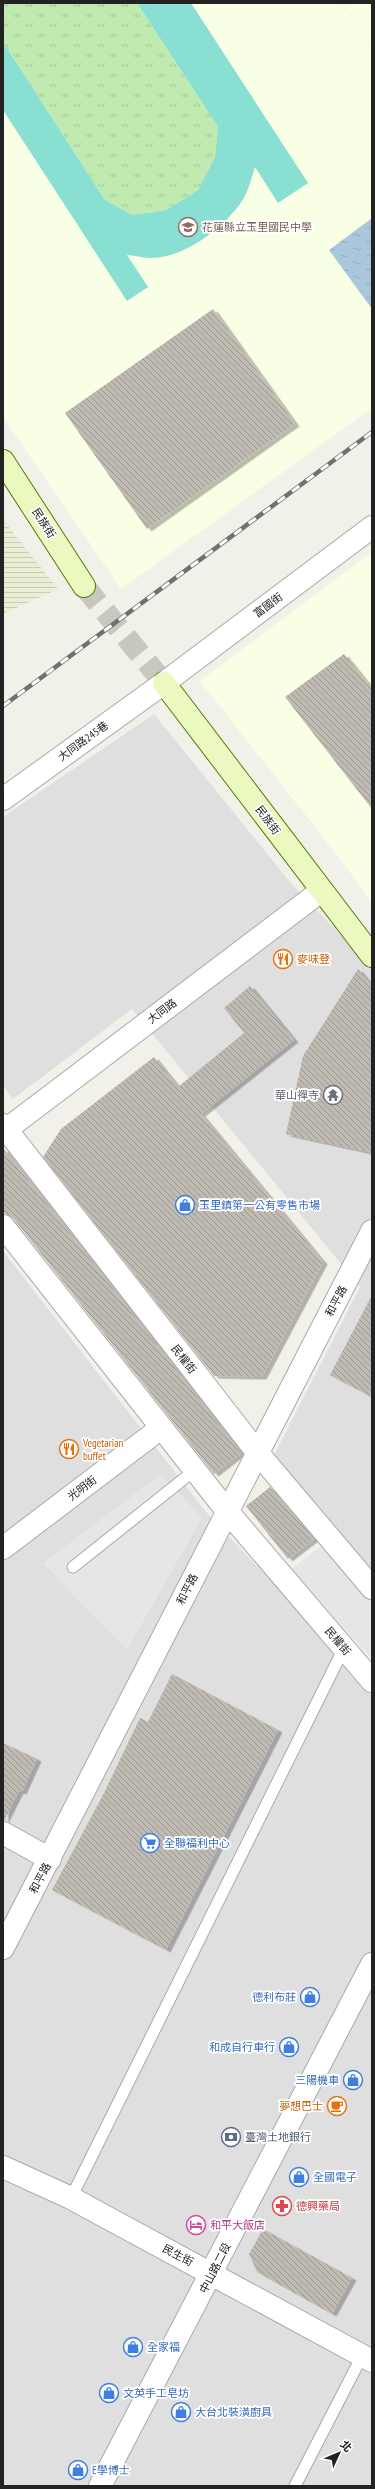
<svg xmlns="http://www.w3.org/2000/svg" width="375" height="2489" viewBox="0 0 375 2489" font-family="'PT Sans Narrow','Noto Sans TC',sans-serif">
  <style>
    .residential { fill: #e0dfdf }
    .education { fill: #f9ffe5 }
    .farmland { fill: url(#farmland-rules) }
    .grass { fill: url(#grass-tufts) }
    .pitch { fill: #89dfd1 }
    .parking { fill: #e6e6e6 }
    .water { fill: url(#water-ripples) }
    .building { fill: url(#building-back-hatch); filter: url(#shadow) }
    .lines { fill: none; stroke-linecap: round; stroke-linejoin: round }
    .secondary-tunnel { stroke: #c8c8c1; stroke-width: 22; stroke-dasharray: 22 11; stroke-linecap: butt }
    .lane-casing { stroke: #a9a9a9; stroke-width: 13 }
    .street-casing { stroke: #a9a9a9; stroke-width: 24 }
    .secondary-casing { stroke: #547b07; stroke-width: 24 }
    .lane { stroke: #fff; stroke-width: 11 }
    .street { stroke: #fff; stroke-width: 22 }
    .secondary { stroke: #e9f9bf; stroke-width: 22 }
    .rail-casing { stroke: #707070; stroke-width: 4.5 }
    .rail { stroke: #fff; stroke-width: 3; stroke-dasharray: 9; stroke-linecap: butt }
    .labels { text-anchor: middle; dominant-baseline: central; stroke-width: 3.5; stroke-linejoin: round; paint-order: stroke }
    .education-label { font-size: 11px; fill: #785e54; stroke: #fff; text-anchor: start }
    .street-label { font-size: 11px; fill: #222; stroke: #fff }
    .food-label { font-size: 11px; fill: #c56008; stroke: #fff; text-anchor: start }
    .worship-label { font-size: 11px; fill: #5b616d; stroke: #fff; text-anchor: end }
    .shop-label { font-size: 11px; fill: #366cbe; stroke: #fff; text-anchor: start }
    .service-label { font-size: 11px; fill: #4e5e75; stroke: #fff; text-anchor: start }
    .health-label { font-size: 11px; fill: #be3a42; stroke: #fff; text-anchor: start }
    .hotel-label { font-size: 11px; fill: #b23c85; stroke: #fff; text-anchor: start }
  </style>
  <defs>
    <pattern id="farmland-rules" width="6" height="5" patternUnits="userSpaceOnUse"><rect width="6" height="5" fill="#e8efd5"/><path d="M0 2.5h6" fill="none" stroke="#c7cdb7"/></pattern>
    <pattern id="grass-tufts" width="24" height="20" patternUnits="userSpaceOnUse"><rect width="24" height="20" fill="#c0eab0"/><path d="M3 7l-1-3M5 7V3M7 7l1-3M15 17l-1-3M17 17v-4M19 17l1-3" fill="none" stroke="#a5c897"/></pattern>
    <pattern id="water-ripples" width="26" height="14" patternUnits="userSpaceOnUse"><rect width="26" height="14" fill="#aac7de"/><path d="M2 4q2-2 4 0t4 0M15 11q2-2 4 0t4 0" fill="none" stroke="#92abbe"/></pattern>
    <pattern id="building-back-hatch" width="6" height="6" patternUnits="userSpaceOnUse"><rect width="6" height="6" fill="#bfbab2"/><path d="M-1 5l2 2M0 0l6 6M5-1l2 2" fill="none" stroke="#9b9790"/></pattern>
    <filter id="shadow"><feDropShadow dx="4.5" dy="2.5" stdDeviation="0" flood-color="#0004"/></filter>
  </defs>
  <rect width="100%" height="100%" fill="#f2f1e9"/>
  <g class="residential">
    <path d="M154 714 290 882 372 968V1575L273 1457 360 1287 132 1009 13 1099 3 1086V817Z"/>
    <path d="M3 1251 206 1512 372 1688V2486H3Z"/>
  </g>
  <g class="education">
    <path d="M3 3H341L372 46V408L121 589 3 417Z"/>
    <path d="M342 3H372V45Z"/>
    <path d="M372 552V902L341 860 200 681Z"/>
  </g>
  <path class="farmland" d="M3 520 58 589 3 614Z"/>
  <path class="grass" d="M3 3H137L218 127 215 157 198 190 166 210 133 215 105 200 3 42Z"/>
  <path class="pitch" d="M137 3H191L308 183 278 203 255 167C251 180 248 193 240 204 221 230 182 259 149 258 142 258 134 255 127 255L148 287 127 301 3 110V42L105 200 133 215 166 210 198 190 215 157 218 127Z"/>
  <g class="parking">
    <path d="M161 1474 202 1518 127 1650 43 1563Z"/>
    <path d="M323 1544 372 1598V1659L291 1570Z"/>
  </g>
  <path class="water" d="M372 218V309L329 250Z"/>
  <g class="building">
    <path d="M213 309 295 424 147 529 65 413Z"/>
    <path d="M344 654 372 689V809L285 697Z"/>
    <path d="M358 969 372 986V1153L286 1134 303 1056Z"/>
    <path d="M250 986 294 1040 201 1114 323 1262 262 1377 214 1376 43 1157 61 1129 154 1057 178 1087 244 1033 224 1008Z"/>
    <path d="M3 1148 241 1453 214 1474 13 1218 3 1212Z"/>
    <path d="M372 1295V1397L330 1375Z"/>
    <path d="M270 1487 314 1539 288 1559 246 1506Z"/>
    <path d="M172 1674 278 1730 166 1950 52 1890 103 1795 140 1718 148 1722Z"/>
    <path d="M3 1743 37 1759 22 1792 19 1791 4 1821Z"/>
    <path d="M263 2229 352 2278 332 2314 257 2272 249 2254Z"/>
  </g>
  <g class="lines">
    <path class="secondary-tunnel" d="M84 586 164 683"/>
    <defs>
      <g id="lane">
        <path d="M73 1567 195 1470"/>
        <path d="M71 2198 344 1648"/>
        <path d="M295 2486 362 2356"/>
      </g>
      <g id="street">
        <path d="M3 799 164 683 372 527"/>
        <path d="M3 1125 257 1452 372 1588"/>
        <path d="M3 1132 321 891"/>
        <path d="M3 1226 227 1511 372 1681"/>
        <path d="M3 1548 161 1428"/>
        <path d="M3 1833 50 1859"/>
        <path d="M3 1948 372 1231"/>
        <path d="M3 2167 71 2198 372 2361"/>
        <path d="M100 2486 372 1964"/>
      </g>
      <g id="secondary">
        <path d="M3 461 84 586"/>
        <path d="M164 683 372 956"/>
      </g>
    </defs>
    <use href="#lane" class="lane-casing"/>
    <use href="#street" class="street-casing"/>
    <use href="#secondary" class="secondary-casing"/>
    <use href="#lane" class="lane"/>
    <use href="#street" class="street"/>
    <use href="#secondary" class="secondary"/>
    <defs>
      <path id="rail" d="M3 706 372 432"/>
    </defs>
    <use href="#rail" class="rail-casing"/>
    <use href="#rail" class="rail"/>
  </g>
  <defs>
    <symbol id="school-ring" viewBox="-11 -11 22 22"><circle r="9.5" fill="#fff" stroke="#8d6e63" stroke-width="1.5"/><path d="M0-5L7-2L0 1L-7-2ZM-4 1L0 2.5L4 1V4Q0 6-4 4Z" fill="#8d6e63"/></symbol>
    <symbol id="restaurant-ring" viewBox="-11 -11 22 22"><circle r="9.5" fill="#fff" stroke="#e8710a" stroke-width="1.5"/><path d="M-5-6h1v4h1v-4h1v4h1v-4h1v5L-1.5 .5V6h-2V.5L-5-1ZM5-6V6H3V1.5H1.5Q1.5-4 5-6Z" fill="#e8710a"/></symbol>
    <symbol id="temple-ring" viewBox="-11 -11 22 22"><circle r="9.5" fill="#fff" stroke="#6b7280" stroke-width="1.5"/><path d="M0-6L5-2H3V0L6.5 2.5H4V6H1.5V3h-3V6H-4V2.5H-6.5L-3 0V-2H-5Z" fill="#6b7280"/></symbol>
    <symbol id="shop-ring" viewBox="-11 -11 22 22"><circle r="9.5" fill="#fff" stroke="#3f7fe0" stroke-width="1.5"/><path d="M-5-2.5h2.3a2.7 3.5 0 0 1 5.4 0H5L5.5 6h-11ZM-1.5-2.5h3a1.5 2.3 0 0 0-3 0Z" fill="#3f7fe0"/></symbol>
    <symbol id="supermarket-ring" viewBox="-11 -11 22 22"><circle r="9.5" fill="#fff" stroke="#3f7fe0" stroke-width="1.5"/><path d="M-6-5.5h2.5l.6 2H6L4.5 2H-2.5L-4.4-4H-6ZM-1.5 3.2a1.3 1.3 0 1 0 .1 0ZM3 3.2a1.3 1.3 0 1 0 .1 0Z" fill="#3f7fe0"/></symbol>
    <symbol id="cafe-ring" viewBox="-11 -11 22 22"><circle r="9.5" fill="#fff" stroke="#e8710a" stroke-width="1.5"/><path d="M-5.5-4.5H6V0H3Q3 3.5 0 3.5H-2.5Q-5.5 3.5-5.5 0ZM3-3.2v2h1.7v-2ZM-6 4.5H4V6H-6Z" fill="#e8710a"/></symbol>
    <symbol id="bank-ring" viewBox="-11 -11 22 22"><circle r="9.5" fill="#fff" stroke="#5c6f8a" stroke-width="1.5"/><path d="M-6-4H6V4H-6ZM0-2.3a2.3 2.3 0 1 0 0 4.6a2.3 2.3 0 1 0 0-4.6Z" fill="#5c6f8a"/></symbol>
    <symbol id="pharmacy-ring" viewBox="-11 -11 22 22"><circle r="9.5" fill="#fff" stroke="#e0444e" stroke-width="1.5"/><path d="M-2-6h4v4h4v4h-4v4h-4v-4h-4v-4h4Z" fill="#e0444e"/></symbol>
    <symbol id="hotel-ring" viewBox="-11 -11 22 22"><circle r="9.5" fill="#fff" stroke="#d1479c" stroke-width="1.5"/><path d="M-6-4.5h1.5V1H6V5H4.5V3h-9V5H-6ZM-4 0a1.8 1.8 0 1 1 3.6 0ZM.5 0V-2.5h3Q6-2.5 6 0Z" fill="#d1479c"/></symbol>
  </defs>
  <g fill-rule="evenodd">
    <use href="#school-ring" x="177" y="216" width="22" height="22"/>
    <use href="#restaurant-ring" x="272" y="948" width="22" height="22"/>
    <use href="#temple-ring" x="322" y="1084" width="22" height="22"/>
    <use href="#shop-ring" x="174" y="1194" width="22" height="22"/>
    <use href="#restaurant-ring" x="58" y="1438" width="22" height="22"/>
    <use href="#supermarket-ring" x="139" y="1832" width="22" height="22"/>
    <use href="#shop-ring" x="299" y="1986" width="22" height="22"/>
    <use href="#shop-ring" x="278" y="2036" width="22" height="22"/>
    <use href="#shop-ring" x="342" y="2069" width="22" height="22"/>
    <use href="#cafe-ring" x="326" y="2095" width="22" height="22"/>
    <use href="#bank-ring" x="220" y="2126" width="22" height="22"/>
    <use href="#shop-ring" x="288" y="2166" width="22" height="22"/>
    <use href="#pharmacy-ring" x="271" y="2195" width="22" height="22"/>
    <use href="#hotel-ring" x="185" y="2214" width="22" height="22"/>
    <use href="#shop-ring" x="122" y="2336" width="22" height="22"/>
    <use href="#shop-ring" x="98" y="2382" width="22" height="22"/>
    <use href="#shop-ring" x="170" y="2401" width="22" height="22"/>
    <use href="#shop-ring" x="67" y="2459" width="22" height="22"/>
  </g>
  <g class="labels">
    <g class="education-label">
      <text x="202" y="227">花蓮縣立玉里國民中學</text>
    </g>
    <g class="street-label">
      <text transform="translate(44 523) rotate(57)">民族街</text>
      <text transform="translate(268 605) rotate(-37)">富國街</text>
      <text transform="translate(83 741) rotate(-36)">大同路245巷</text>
      <text transform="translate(268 820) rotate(53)">民族街</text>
      <text transform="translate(162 1011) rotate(-37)">大同路</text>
      <text transform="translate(336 1301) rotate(-62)">和平路</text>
      <text transform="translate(184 1359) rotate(52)">民權街</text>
      <text transform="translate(82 1488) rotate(-37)">光明街</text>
      <text transform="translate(187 1589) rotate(-63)">和平路</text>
      <text transform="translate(338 1641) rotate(50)">民權街</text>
      <text transform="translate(40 1878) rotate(-62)">和平路</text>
      <text transform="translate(178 2255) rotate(28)">民生街</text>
      <text transform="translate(215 2268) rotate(-63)">中山路二段</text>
    </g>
    <g class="food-label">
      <text x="297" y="959">麥味登</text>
      <text x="83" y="1443">Vegetarian<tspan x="83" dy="13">buffet</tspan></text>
      <text x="323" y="2106" text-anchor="end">夢想巴士</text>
    </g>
    <g class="worship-label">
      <text x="319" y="1095">華山禪寺</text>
    </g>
    <g class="shop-label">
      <text x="199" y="1205">玉里鎮第一公有零售市場</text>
      <text x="164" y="1843">全聯福利中心</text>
      <text x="296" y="1997" text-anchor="end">德利布莊</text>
      <text x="275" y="2047" text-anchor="end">和成自行車行</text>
      <text x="339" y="2080" text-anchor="end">三陽機車</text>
      <text x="313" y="2177">全國電子</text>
      <text x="147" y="2347">全家福</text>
      <text x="123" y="2393">文英手工皂坊</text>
      <text x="195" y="2412">大台北裝潢廚具</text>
      <text x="92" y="2470">E學博士</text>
    </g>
    <g class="service-label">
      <text x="245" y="2137">臺灣土地銀行</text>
    </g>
    <g class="health-label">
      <text x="296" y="2206">德興藥局</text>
    </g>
    <g class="hotel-label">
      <text x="210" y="2225">和平大飯店</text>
    </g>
  </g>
  <rect width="375" height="2489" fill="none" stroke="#222222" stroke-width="8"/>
  <g transform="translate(339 2453) rotate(46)" stroke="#ffffff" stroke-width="3" paint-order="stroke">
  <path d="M0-3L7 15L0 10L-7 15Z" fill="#222222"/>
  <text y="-6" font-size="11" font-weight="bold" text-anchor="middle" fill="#222222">北</text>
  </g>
</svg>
